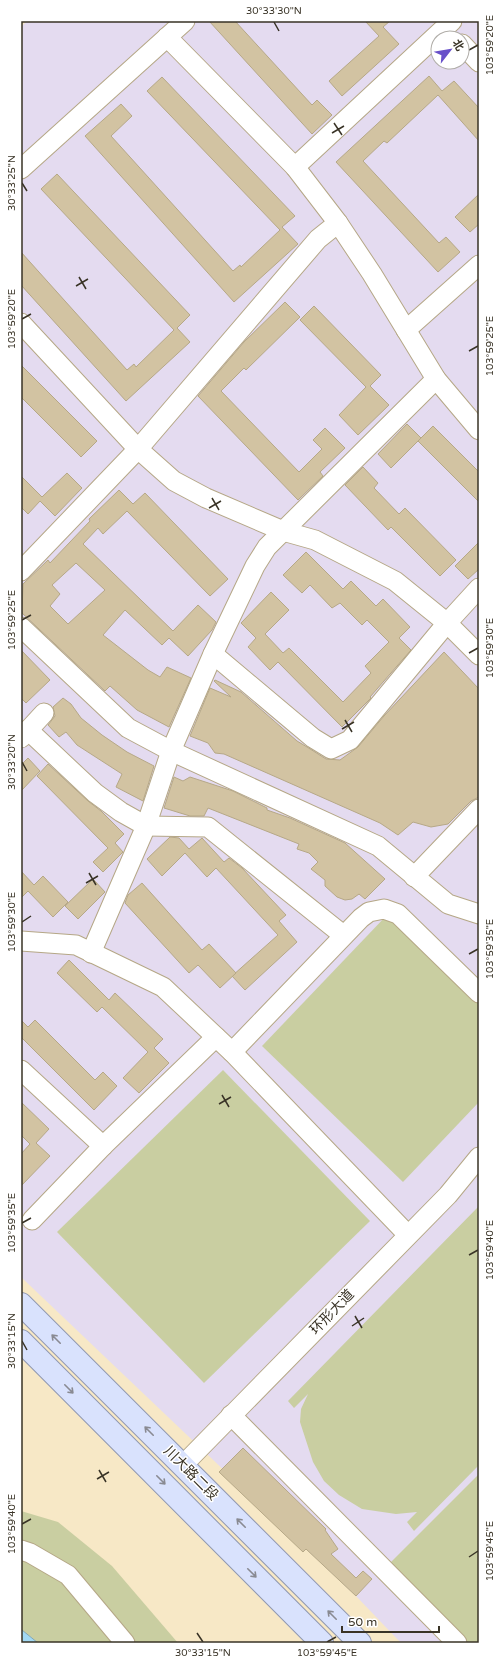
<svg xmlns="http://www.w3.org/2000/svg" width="500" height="1664" viewBox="0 0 500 1664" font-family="'Varela Round','Noto Sans SC',sans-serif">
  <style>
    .education { fill: #e4dbf0; fill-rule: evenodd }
    .green { fill: #c9cea1 }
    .water { fill: #a2d9f4; stroke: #82a7b6 }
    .building { fill: #d2c3a2; stroke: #b6a887; fill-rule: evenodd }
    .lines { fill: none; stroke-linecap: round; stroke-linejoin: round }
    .minor-casing { stroke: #b5a786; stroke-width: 21 }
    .major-casing { stroke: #9098b1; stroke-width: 24 }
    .minor { stroke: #fff; stroke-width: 19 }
    .major { stroke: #d9e2fd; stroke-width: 22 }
    .oneway { stroke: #898a92 }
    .ticks { fill: none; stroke: #393326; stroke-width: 1.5 }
    .labels { text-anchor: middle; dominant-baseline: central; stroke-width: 3; stroke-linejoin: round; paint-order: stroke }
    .street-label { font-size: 14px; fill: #393326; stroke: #fff }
    .neatline { fill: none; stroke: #393326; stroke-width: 1.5 }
    .ticks-label { font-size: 10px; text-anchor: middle; fill: #393326 }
  </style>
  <rect width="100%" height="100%" fill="#f7e8c6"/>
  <path class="education" d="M27 21H479V1643H401L356 1596 21 1277V27ZM438 38H462V62H438Z"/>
  <g class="green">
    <path d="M387 915 479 1003V1102L403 1182 262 1046Z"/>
    <path d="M223 1070 370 1221 204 1383 57 1232Z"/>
    <path d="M479 1206V1465L414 1531 407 1522 417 1512 396 1514 362 1509 339 1495 324 1481 313 1462 300 1422 301 1409 308 1394 294 1408 288 1401Z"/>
    <path d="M479 1474V1643H467L389 1564Z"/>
    <path d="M21 1511 58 1522 112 1566 178 1643H38L21 1629Z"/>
  </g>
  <path class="water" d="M21 1629 22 1630 38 1643H21Z"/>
  <g class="building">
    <path d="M209 21H235L312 105 317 100 332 115 312 134Z"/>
    <path d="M365 21H390L383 27 399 44 342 96 329 81 379 36Z"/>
    <path d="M429 76 442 91 454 81 479 108V141L438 95 387 143 384 141 363 161 439 243 446 237 460 252 438 272 336 162Z"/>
    <path d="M162 77 295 216 282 227 298 244 234 302 85 136 121 104 132 116 111 136 233 271 240 265 241 267 280 230 147 91Z"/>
    <path d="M57 174 190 315 177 328 190 342 126 401 21 285V252L127 370 134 364 136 367 174 330 41 189Z"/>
    <path d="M479 194V224L470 232 455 217Z"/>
    <path d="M285 302 300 317 246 370 244 368 221 391 299 472 322 449 313 440 325 428 345 448 320 472 323 476 298 500 198 396 244 342Z"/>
    <path d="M314 306 381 375 370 386 389 405 358 435 339 415 366 387 300 320Z"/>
    <path d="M21 365 97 441 81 457 21 397Z"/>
    <path d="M407 424 421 438 391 468 378 454Z"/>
    <path d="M433 426 479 472V502L418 441Z"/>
    <path d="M363 467 378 483 374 488 399 514 405 508 456 560 440 576 391 527 388 530 345 485Z"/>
    <path d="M67 473 82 488 55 516 40 501 28 514 21 507V476L42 497Z"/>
    <path d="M119 490 133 504 145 493 228 579 210 596 127 511 103 534 98 528 83 544 173 631 198 605 216 622 212 630 188 656 169 638 162 645 125 610 103 635 148 670 160 677 167 667 191 678 169 727 137 710 110 686 105 691 22 613 23 584 48 560 50 563 90 521 89 519ZM76 563 105 590 68 624 50 606 60 594 52 585Z"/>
    <path d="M479 542V569L468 579 455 566Z"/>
    <path d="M306 552 343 589 351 581 376 606 383 599 410 627 399 638 411 650 370 697 371 698 342 727 278 662 270 670 248 647 256 638 241 623 271 592 289 610 265 634 283 653 289 648 343 702 371 673 365 666 389 642 367 620 362 625 340 603 332 608 310 585 302 593 283 575Z"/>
    <path d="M21 650 50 680 26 703 21 698Z"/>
    <path d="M444 652 479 689V797L471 801 448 824 431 827 413 822 398 835 380 823 224 754 215 753 208 743 190 736 210 688 231 697 214 681 215 680 241 692 297 741 307 747 326 759 340 760 358 747 384 716Z"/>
    <path d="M63 698 71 704 81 718 102 735 127 752 154 766 143 801 116 787 122 774 77 745 66 732 59 737 48 725 55 716 53 707Z"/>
    <path d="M28 758 40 771 21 791V765Z"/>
    <path d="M48 764 88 801 101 811 124 834 115 843 123 852 103 872 93 862 108 848 37 776Z"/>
    <path d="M174 777 183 781 190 777 233 791 267 808V810L290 818 345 843 385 879 365 899 359 894 352 899 345 900 337 897 325 886V880L311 869 318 862 309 853 297 849 299 844 208 808 204 816H190L164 808Z"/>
    <path d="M170 837 179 838 189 849 202 838 224 862 229 858 242 868 286 915 279 921 297 942 245 990 232 976 278 935 216 868 207 877 185 853 162 876 147 859Z"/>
    <path d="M21 871 34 885 43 876 68 902 53 917 28 891 21 898Z"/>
    <path d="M93 879 105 892 78 919 65 906Z"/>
    <path d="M142 883 202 950 209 944 236 973 220 988 198 965 189 973 125 903 128 895Z"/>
    <path d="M69 960 109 1000 115 993 163 1039 154 1048 169 1063 139 1093 123 1078 148 1052 102 1007 97 1012 57 973Z"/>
    <path d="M21 1020 28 1027 35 1020 95 1080 103 1072 117 1086 94 1110 21 1037Z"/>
    <path d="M21 1102 49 1129 36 1143 50 1156 21 1186V1154L30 1144 21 1135Z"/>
    <path d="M243 1448 326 1529 325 1530 338 1549 331 1554 356 1578 363 1571 372 1579 356 1596 306 1549 303 1552 219 1472Z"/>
  </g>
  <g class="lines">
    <defs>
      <g id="minor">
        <path d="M167 37 295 167 338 223 372 274 436 379 479 430"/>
        <path d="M462 44 479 62"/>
        <path d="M295 167 452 21"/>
        <path d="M21 169 185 21"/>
        <path d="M21 323 138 449 174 481 206 498 283 531 315 540 395 581 447 623 479 655"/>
        <path d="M406 330 479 265"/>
        <path d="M21 571 138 449 318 239 338 223"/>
        <path d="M21 627 128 728 171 751 378 846 448 904 479 914"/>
        <path d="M213 654 313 738 331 749 350 740 447 623 479 588"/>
        <path d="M28 730 95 793 121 812 146 826 208 827 343 935"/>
        <path d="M21 738 44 713"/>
        <path d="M414 877 479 809"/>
        <path d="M21 941 76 945 163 987 232 1052 361 918 369 912 384 909 398 914 479 993"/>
        <path d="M91 953 146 826 171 751 213 654 255 566 267 547 436 379"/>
        <path d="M232 1052 408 1235"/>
        <path d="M21 1070 103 1146"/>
        <path d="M32 1220 103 1146 216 1037"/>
        <path d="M231 1415 457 1643"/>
        <path d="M183 1465 448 1195 479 1157"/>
        <path d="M21 1550 30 1553 68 1575 125 1643"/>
      </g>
      <g id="major">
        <path d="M21 1304 360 1643"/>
        <path d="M21 1341 322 1643"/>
      </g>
    </defs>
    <use href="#minor" class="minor-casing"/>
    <use href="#major" class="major-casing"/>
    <use href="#minor" class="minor"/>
    <use href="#major" class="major"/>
  </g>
  <defs><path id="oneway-shaft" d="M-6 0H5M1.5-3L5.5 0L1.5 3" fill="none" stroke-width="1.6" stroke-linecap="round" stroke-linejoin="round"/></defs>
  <g class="oneway">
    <use href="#oneway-shaft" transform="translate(56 1339) rotate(-135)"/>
    <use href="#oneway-shaft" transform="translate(69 1389) rotate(45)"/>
    <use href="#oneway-shaft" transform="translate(149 1431) rotate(-135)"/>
    <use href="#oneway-shaft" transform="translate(161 1480) rotate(45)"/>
    <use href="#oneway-shaft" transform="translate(241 1523) rotate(-135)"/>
    <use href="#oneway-shaft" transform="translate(252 1573) rotate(45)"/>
    <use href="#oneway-shaft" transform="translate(332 1615) rotate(-135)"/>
  </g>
  <path class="ticks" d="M274 22 279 31M469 50 478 45M334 123 342 135M332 133 344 126M22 183 27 191M79 277 86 289M76 286 88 279M22 319 31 314M469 351 478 346M212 498 219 510M209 508 221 501M22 620 31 615M469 653 478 648M345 720 352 732M342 729 354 722M22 762 27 771M89 873 96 885M86 883 98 876M22 922 31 916M469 954 478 949M222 1095 229 1107M219 1104 231 1097M22 1223 31 1218M469 1255 478 1250M355 1316 362 1328M352 1326 364 1318M22 1341 27 1350M99 1470 106 1482M97 1479 109 1472M22 1524 31 1519M469 1557 478 1551M197 1633 203 1642M327 1642 336 1637"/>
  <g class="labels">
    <g class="street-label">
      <text transform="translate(332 1312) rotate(-46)">环形大道</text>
      <text transform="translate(191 1473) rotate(45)">川大路二段</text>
    </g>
  </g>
  <rect width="500" height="1664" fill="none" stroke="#ffffff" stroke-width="44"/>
  <g transform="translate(450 50) rotate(59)"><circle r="19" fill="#ffffff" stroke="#b0ada8"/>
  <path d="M0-3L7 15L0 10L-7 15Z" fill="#6850c9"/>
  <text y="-6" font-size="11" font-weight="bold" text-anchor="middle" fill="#393326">北</text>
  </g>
  <path d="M342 1626v6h97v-6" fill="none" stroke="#393326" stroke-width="2"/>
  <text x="348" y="1626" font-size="12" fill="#393326" stroke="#ffffff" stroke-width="3" paint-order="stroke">50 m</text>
  <rect x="22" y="22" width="456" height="1620" class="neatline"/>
  <g class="ticks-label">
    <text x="274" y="14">30°33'30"N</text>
    <text transform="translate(489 45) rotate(-90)" y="4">103°59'20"E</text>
    <text transform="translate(11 183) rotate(-90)" y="4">30°33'25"N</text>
    <text transform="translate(11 319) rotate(-90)" y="4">103°59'20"E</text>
    <text transform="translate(489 346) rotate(-90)" y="4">103°59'25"E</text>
    <text transform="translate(11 620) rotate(-90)" y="4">103°59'25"E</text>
    <text transform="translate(489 648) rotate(-90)" y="4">103°59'30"E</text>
    <text transform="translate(11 762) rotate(-90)" y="4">30°33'20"N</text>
    <text transform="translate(11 922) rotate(-90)" y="4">103°59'30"E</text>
    <text transform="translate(489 949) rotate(-90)" y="4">103°59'35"E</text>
    <text transform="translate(11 1223) rotate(-90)" y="4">103°59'35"E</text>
    <text transform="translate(489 1250) rotate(-90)" y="4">103°59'40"E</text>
    <text transform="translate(11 1341) rotate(-90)" y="4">30°33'15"N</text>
    <text transform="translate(11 1524) rotate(-90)" y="4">103°59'40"E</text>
    <text transform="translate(489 1551) rotate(-90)" y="4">103°59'45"E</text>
    <text x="203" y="1656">30°33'15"N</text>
    <text x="327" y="1656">103°59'45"E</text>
  </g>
</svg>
